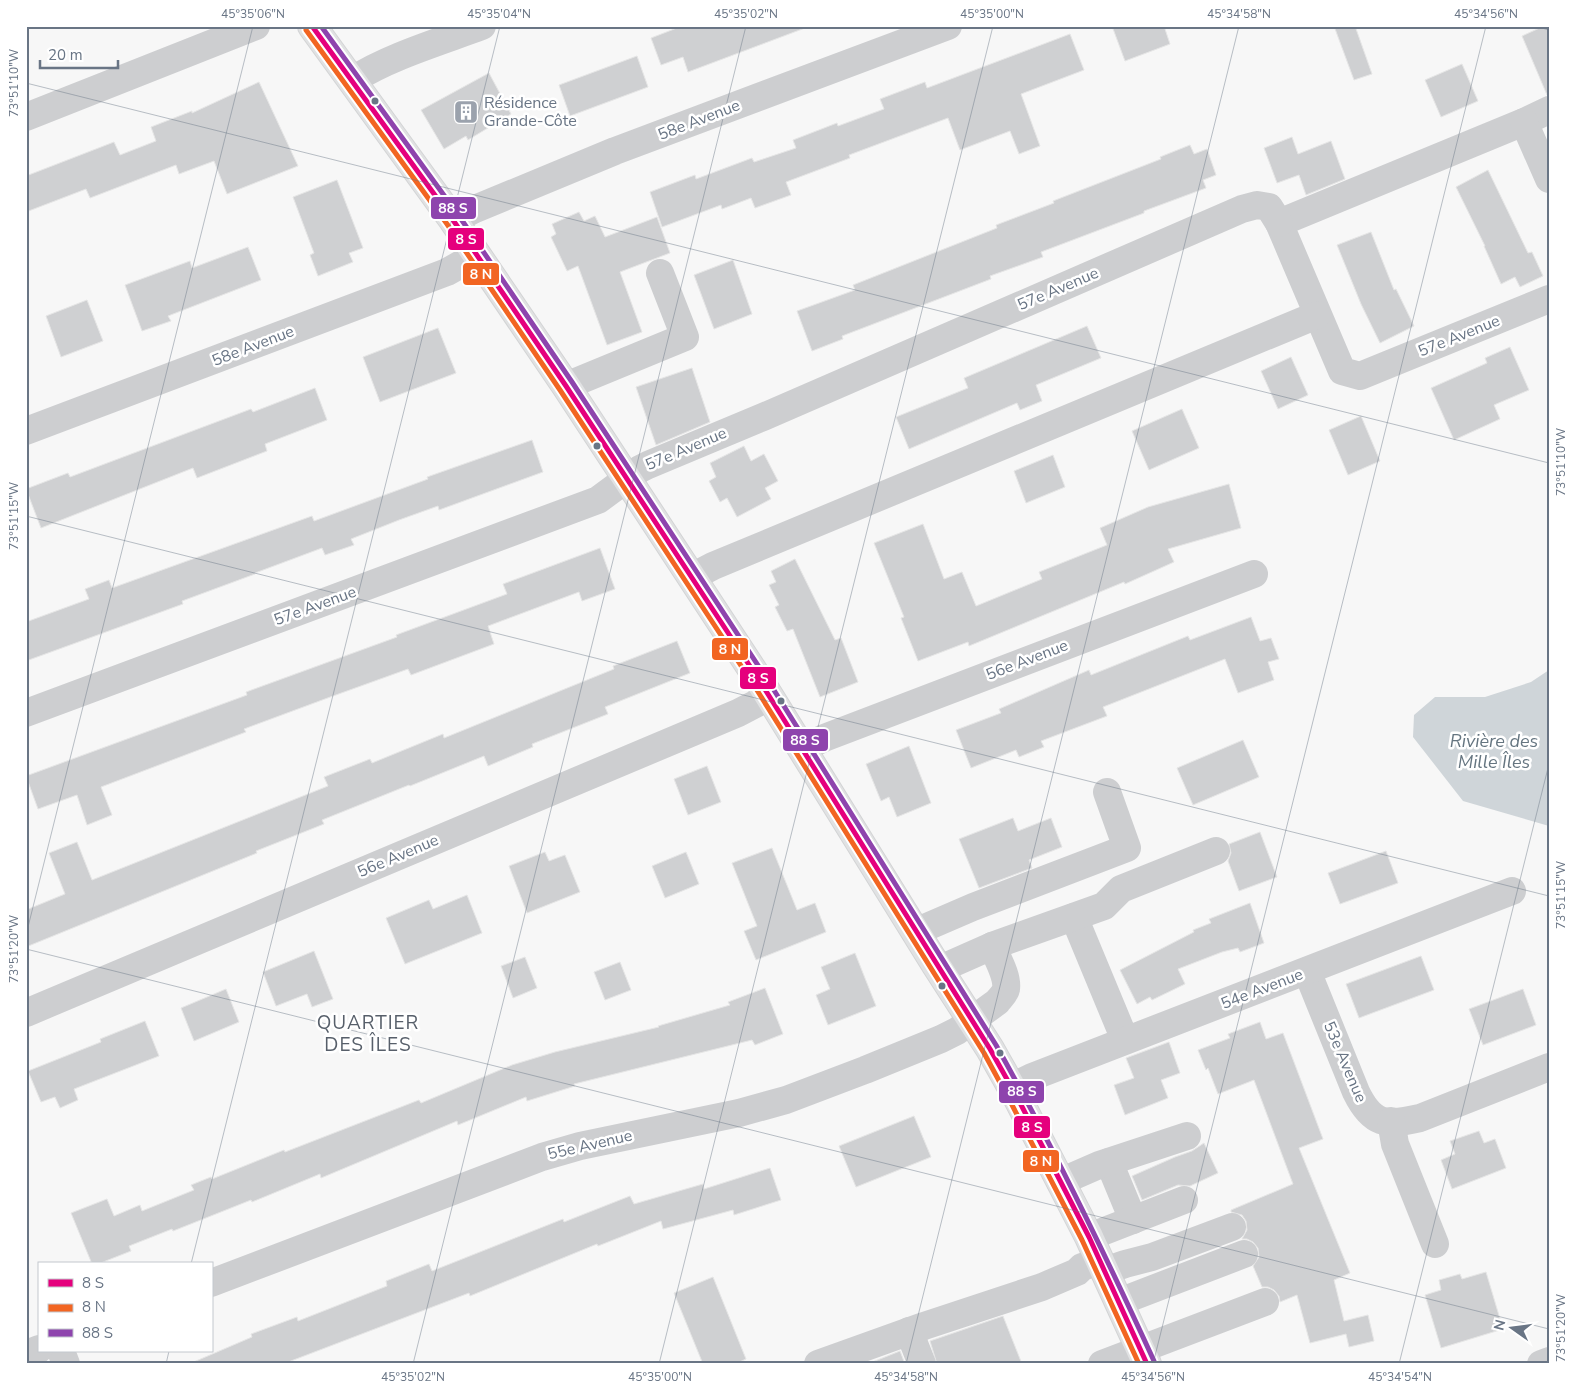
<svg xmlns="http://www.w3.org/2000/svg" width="1575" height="1390" viewBox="0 0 1575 1390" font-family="'Nunito Sans',sans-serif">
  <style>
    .water { fill: #cfd5d9 }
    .building { fill: #cfd0d2; stroke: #e6e6e6 }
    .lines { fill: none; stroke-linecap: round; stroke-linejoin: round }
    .major-casing { stroke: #d3d4d5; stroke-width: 30 }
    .minor { stroke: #cdced0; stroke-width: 28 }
    .major { stroke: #e1e2e3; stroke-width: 28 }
    .bus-1-casing { stroke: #fff; stroke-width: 9 }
    .bus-2-casing { stroke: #fff; stroke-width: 9 }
    .bus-3-casing { stroke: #fff; stroke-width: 9 }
    .bus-1 { stroke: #e5007d; stroke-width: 5 }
    .bus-2 { stroke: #f26522; stroke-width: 5 }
    .bus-3 { stroke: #8e44ad; stroke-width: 5 }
    .ticks { fill: none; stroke: #697585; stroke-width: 1; stroke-opacity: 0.45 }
    .bus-dot { fill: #697585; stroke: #fff; stroke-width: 2 }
    .labels { text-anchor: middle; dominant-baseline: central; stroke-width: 5; stroke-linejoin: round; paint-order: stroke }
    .poi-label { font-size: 16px; fill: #697585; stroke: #fff; text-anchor: start }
    .street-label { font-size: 16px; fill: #697585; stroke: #fff }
    .water-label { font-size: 18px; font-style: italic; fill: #657580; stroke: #fff }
    .quarter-label { font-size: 19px; letter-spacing: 1px; fill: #575f6a; stroke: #fff }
    .line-badge { stroke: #fff; stroke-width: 2 }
    .badge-label { font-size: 14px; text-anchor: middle; font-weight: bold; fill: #fff }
    .neatline { fill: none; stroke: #697585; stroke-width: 2 }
    .ticks-label { font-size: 12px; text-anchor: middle; fill: #697585 }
  </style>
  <rect width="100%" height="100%" fill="#f7f7f7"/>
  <path class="water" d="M1549 670V826L1463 801 1413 737 1414 715 1435 697H1485L1531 682Z"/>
  <g class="building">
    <path d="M682 26H805V28L688 72 683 57 661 65 651 38Z"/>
    <path d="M1112 26H1164L1170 44 1125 61Z"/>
    <path d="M1334 26H1355L1372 74 1354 80Z"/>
    <path d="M1544 26H1549V95H1547L1522 36Z"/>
    <path d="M1070 34 1084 70 1021 94 1040 146 1019 154 1010 131 960 150 948 118 849 155 850 158 786 182 791 195 755 208 751 198 722 209 721 205 662 227 650 192 695 175 696 179 752 158 754 162 796 148 793 140 837 123 838 126 884 109 880 99 925 82 927 88Z"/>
    <path d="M637 56 648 87 570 116 559 85Z"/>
    <path d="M1462 64 1478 101 1441 117 1425 80Z"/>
    <path d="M489 73 511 114 468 140 466 136 444 149 421 110Z"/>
    <path d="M259 82 298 166 227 194 214 161 179 174 176 165 90 198 86 189 26 212V176L114 142 120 155 156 141 151 127 192 111V113Z"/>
    <path d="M1292 137 1298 154 1331 141 1345 179 1306 195 1299 175 1277 183 1264 148Z"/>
    <path d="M1190 145 1194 154 1207 149 1216 175 1203 180 1206 188 1144 211V213L1041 252 1043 257 990 276 991 279 842 336 843 339 812 351 797 311 855 290 853 285 997 228 996 225 1054 203 1053 201 1161 159 1160 157Z"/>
    <path d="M1488 170 1528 253 1532 252 1543 276 1520 287 1515 277 1501 284 1484 246H1485L1456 187Z"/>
    <path d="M337 180 363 248 349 253 353 262 318 276 310 255 314 253 293 197Z"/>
    <path d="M579 212 584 221 595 216 605 237 657 217 670 253 620 272 642 332 607 345 578 266 567 271 551 237 556 234 552 224Z"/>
    <path d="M1371 232 1394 290 1396 289 1414 326 1380 343 1361 304 1337 245Z"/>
    <path d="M248 247 261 280 168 316 171 321 142 331 125 285 190 261 192 268Z"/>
    <path d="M733 260 752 314 714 329 694 275Z"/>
    <path d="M87 300 103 341 61 357 46 316Z"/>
    <path d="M1087 326 1101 358 1036 385 1042 401 1020 410 1017 403 909 449 896 417 968 388 964 378Z"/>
    <path d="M438 328 456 373 380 402 363 357Z"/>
    <path d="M1510 347 1529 390 1494 405 1500 419 1454 440 1431 388 1487 363 1485 358Z"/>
    <path d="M1291 357 1308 395 1278 409 1261 371Z"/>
    <path d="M692 368 710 422 656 445 636 387Z"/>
    <path d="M315 388 327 420 265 444 267 451 197 478 193 468 41 528 26 489 68 473 70 477 251 409 253 412Z"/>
    <path d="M1182 409 1199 448 1149 470 1132 431Z"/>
    <path d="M1361 416 1380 461 1348 475 1329 430Z"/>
    <path d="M532 440 543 472 439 510 438 506 399 520 351 539 354 545 325 555 322 548 255 573V574L182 601 183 604 26 661V622L89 599 85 589 109 580 112 588 312 516 314 521 428 479 427 477Z"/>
    <path d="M744 446 751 461 764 454 778 481 765 488 771 499 737 517 727 498 720 502 709 481 716 477 710 463Z"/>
    <path d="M1053 455 1065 487 1026 503 1014 471Z"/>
    <path d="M1229 484 1241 528 1168 549 1174 562 1125 584 1124 582 969 646 968 642 918 661 901 618 904 617 874 543 923 524 944 579 962 572 976 606 1042 579 1039 572 1107 545 1100 528 1148 507Z"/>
    <path d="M600 548 615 589 582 601 579 592 488 626 494 644 411 675 408 669 333 696 244 729 246 732 101 787 112 815 87 825 77 795 38 809 26 776 247 695 246 692 397 637 396 635 507 594 503 584Z"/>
    <path d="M795 559 835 640 841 638 858 682 820 697 793 629 787 631 775 607 779 605 769 585 776 582 771 571Z"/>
    <path d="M1251 617 1260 641 1271 638 1279 659 1268 662 1274 680 1238 693 1225 659 1103 707 1107 716 1041 741 1044 747 1019 757 1016 750 971 768 956 730 1001 713 999 709 1089 670 1091 675 1188 636 1190 640Z"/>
    <path d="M677 641 690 673 605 707 608 714 532 744 533 747 488 766 484 756 410 786 409 785 322 820 324 824 256 851 257 853 26 947V910L65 894 49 853 77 842 92 880 328 786 324 777 370 759 372 763 443 734 444 738 614 669 613 666Z"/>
    <path d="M1243 740 1259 777 1193 805 1177 768Z"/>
    <path d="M909 746 931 803 897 817 889 797 881 801 866 764Z"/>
    <path d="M707 766 721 802 688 815 674 779Z"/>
    <path d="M1013 818 1018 831 1051 818 1062 847 1029 860 1032 868 979 888 959 839Z"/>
    <path d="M1260 832 1277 877 1239 891 1228 861 1231 853 1229 844Z"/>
    <path d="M772 848 797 910 815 903 826 932 756 960 744 931 757 926 732 863Z"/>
    <path d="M1386 851 1398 883 1340 904 1328 873Z"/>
    <path d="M545 852 549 861 565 855 580 892 527 913 509 866Z"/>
    <path d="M686 852 699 884 665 898 652 866Z"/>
    <path d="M467 895 482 933 405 964 386 918 429 900 433 909Z"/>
    <path d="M1250 903 1264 943 1240 952 1238 948 1222 952 1178 969 1185 984 1152 1000 1150 997 1137 1004 1120 970 1194 932 1193 930 1211 923 1209 919Z"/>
    <path d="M314 951 333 999 312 1007 307 994 276 1006 263 972Z"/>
    <path d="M855 953 876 1006 828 1025 816 995 830 989 821 967Z"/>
    <path d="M1421 956 1434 990 1359 1018 1346 984Z"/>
    <path d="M525 957 537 988 513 998 501 966Z"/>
    <path d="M620 962 631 990 605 1000 594 972Z"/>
    <path d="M765 988 783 1034 755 1045 752 1040 574 1084 575 1086 527 1101 526 1097 458 1125 457 1121 321 1178 320 1174 252 1202 251 1200 173 1231 172 1229 129 1246 131 1251 98 1264H92L71 1213 107 1199 114 1216 140 1205 142 1211 194 1190 191 1185 211 1177 212 1179 284 1150 285 1152 419 1100 421 1103 512 1065 555 1052 659 1027 658 1026 730 1005 728 1002Z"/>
    <path d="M226 989 239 1022 194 1041 181 1008Z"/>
    <path d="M1523 989 1536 1025 1483 1045 1469 1009Z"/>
    <path d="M145 1021 159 1056 74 1089 78 1100 60 1108 55 1097 41 1102 28 1071 101 1042 100 1039Z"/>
    <path d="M1260 1022 1266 1039 1283 1033 1323 1139 1299 1148 1350 1273 1334 1280 1344 1321 1368 1315 1374 1341 1349 1347 1346 1334 1310 1343 1297 1295 1280 1302 1279 1296 1274 1290 1268 1287H1262L1253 1266 1259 1257 1258 1248 1253 1242 1247 1239H1242L1247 1230 1246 1221 1242 1215 1231 1212V1210L1293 1184 1254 1080 1218 1094 1208 1068 1206 1070 1198 1050 1230 1038 1228 1034Z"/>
    <path d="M1169 1042 1180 1073 1161 1080 1168 1098 1125 1115 1114 1085 1134 1078 1126 1058Z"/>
    <path d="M914 1116 931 1157 856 1187 839 1146Z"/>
    <path d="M1479 1131 1484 1143 1495 1139 1506 1168 1452 1189 1441 1160 1455 1154 1450 1141Z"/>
    <path d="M1204 1143 1218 1173 1190 1186 1178 1185 1142 1200 1132 1176 1175 1157 1192 1151Z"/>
    <path d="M770 1168 781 1200 734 1215 733 1210 663 1229 661 1221 598 1246 597 1244 470 1296 469 1293 283 1364H189L252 1337 251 1334 297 1317 298 1321 387 1286 386 1281 429 1264 432 1271 563 1219 564 1222 630 1196 634 1204 703 1184 704 1189Z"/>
    <path d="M1486 1272 1503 1329 1441 1348 1425 1295 1441 1290 1439 1280 1460 1274 1462 1279Z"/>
    <path d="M713 1277 746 1359 735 1364H703L674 1293Z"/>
    <path d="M1003 1316 1022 1364H937L930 1341Z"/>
    <path d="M900 1351 905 1364H870V1363Z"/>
  </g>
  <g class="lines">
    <defs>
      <path id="major" d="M312 26 453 220 566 386 761 683 936 965 990 1049 1017 1097 1089 1237 1147 1364"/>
    </defs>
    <use href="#major" class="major-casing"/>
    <g class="minor">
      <path d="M353 80C388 57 442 41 482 26"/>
      <path d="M1549 110 1524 122 1279 223 1342 371 1360 376 1549 299"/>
      <path d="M26 117 256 26"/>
      <path d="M1524 122 1549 179"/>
      <path d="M453 220 475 209 615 151 948 26"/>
      <path d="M566 386 685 337 660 273"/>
      <path d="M26 431 447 272 477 255"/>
      <path d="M692 577 713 566 1317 315"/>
      <path d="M26 713 598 500 640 469 648 465 763 417 1242 209 1257 205 1269 207 1279 223"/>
      <path d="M802 749 824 738 1254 574"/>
      <path d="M1074 917 1125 1040"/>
      <path d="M915 932 973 907 1127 848 1107 792"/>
      <path d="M992 946 1104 906 1121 889 1216 851"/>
      <path d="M1307 971 1356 1092C1372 1125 1386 1126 1420 1118L1549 1067"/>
      <path d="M26 1013 738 713 769 697"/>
      <path d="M1012 1087 1032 1077 1512 891"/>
      <path d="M1391 1121 1395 1144 1435 1244"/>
      <path d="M1109 1162 1133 1220"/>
      <path d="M1060 1182 1099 1165 1187 1136"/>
      <path d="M1089 1237 1184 1200"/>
      <path d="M1105 1271 1125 1264 1152 1257 1232 1227"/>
      <path d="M211 1283 542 1157 580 1146 739 1113 786 1100 865 1070 941 1039 957 1031 997 1002C1000 998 1005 994 1006 989 1008 976 997 958 992 946L949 965 940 971"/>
      <path d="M1119 1302 1244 1254"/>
      <path d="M909 1331 922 1364"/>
      <path d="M61 1351 66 1364"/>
      <path d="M26 1354 39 1349"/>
      <path d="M818 1364 924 1326 1042 1287 1077 1272 1082 1267 1100 1261"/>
      <path d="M1102 1364 1265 1302"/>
      <path d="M1541 1364 1549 1361"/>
    </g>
    <use href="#major" class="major"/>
    <defs>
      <path id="bus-1" d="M312 26 453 220 566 386 761 683 990 1049 1017 1097 1089 1237 1147 1364"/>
      <path id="bus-2" d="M306 30 447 224 560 390 755 687 984 1053 1010 1101 1082 1240 1139 1364"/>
      <path id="bus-3" d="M321 26 459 216 572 382 767 679 996 1045C1054 1148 1105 1254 1154 1361"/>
    </defs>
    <use href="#bus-1" class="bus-1-casing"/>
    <use href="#bus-2" class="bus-2-casing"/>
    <use href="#bus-3" class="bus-3-casing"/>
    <use href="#bus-1" class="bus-1"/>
    <use href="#bus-2" class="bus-2"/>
    <use href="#bus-3" class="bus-3"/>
  </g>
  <path class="ticks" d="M1535 26 1549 30M26 83 1549 463M26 516 1549 896M26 935 253 26M26 949 1549 1329M191 1264 500 26M166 1364 169 1351M413 1364 746 26M659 1364 993 26M906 1364 1239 26M1153 1364 1486 26M1399 1364 1549 764"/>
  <defs>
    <symbol id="building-square" viewBox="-11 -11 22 22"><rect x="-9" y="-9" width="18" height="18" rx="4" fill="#9ba2ad" stroke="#fff"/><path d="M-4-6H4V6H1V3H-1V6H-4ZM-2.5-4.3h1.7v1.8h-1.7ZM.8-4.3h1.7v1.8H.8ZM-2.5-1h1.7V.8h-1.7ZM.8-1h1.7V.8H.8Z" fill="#fff"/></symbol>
  </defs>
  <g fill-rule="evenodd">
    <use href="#building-square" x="452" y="98" width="28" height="28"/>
  </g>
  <g class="bus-dot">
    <circle cx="375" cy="101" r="4.5"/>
    <circle cx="597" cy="446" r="4.5"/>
    <circle cx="781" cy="701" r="4.5"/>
    <circle cx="942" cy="986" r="4.5"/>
    <circle cx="1000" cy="1053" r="4.5"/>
  </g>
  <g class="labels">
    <g class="poi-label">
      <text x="484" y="103">Résidence<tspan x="484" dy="18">Grande-Côte</tspan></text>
    </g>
    <g class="street-label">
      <text transform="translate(699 120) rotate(-21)">58e Avenue</text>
      <text transform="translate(1058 289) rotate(-23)">57e Avenue</text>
      <text transform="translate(1459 336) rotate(-22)">57e Avenue</text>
      <text transform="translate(253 346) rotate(-21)">58e Avenue</text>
      <text transform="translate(686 449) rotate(-23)">57e Avenue</text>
      <text transform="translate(315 606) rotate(-20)">57e Avenue</text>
      <text transform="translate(1027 660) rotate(-21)">56e Avenue</text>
      <text transform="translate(398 856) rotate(-23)">56e Avenue</text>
      <text transform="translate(1262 989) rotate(-21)">54e Avenue</text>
      <text transform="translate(1345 1062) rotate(67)">53e Avenue</text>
      <text transform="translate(590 1145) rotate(-13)">55e Avenue</text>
    </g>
    <g class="water-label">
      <text x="1494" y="741">Rivière des<tspan x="1494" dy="21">Mille Îles</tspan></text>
    </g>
    <g class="quarter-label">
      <text x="368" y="1023">QUARTIER<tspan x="368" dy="22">DES ÎLES</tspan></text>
    </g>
  </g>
  <g class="line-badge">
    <rect x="430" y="196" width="47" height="24" rx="5" fill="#8e44ad"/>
    <rect x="447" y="227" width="38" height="24" rx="5" fill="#e5007d"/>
    <rect x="462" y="262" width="38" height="24" rx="5" fill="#f26522"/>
    <rect x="711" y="637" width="38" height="24" rx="5" fill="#f26522"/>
    <rect x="739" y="666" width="38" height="24" rx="5" fill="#e5007d"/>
    <rect x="782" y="728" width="47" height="24" rx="5" fill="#8e44ad"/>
    <rect x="998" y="1080" width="47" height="24" rx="5" fill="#8e44ad"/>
    <rect x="1013" y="1115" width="38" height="24" rx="5" fill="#e5007d"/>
    <rect x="1022" y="1149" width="38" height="24" rx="5" fill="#f26522"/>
  </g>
  <g class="badge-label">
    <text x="453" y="213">88 S</text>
    <text x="466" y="244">8 S</text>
    <text x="481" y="279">8 N</text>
    <text x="730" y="654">8 N</text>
    <text x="758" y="683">8 S</text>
    <text x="805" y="745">88 S</text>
    <text x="1022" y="1096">88 S</text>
    <text x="1032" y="1132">8 S</text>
    <text x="1041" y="1166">8 N</text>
  </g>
  <rect width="1575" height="1390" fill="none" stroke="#ffffff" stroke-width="55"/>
  <rect x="38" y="1262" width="175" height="90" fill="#ffffff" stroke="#c3c8ce"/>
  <rect x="48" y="1279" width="25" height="8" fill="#e5007d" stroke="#c3c8ce"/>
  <text x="82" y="1288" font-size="15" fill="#697585">8 S</text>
  <rect x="48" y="1304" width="25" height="8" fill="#f26522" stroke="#c3c8ce"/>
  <text x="82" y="1312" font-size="15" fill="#697585">8 N</text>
  <rect x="48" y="1329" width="25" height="8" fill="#8e44ad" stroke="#c3c8ce"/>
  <text x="82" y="1338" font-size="15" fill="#697585">88 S</text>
  <g transform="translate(1512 1328) rotate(284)" stroke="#ffffff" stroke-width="4" paint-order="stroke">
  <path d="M0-4L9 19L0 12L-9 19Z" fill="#697585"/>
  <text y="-8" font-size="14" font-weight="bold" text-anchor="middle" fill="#697585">N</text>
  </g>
  <path d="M40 60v8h78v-8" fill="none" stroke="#697585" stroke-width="2.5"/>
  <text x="48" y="60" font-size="15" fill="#697585" stroke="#ffffff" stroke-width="4" paint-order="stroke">20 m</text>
  <rect x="28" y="28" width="1520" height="1334" class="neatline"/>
  <g class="ticks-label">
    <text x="253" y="18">45°35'06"N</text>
    <text x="499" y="18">45°35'04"N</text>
    <text x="746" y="18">45°35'02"N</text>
    <text x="992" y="18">45°35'00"N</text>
    <text x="1239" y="18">45°34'58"N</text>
    <text x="1486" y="18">45°34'56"N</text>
    <text transform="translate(14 83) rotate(-90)" y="4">73°51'10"W</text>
    <text transform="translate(1561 462) rotate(-90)" y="4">73°51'10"W</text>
    <text transform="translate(14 516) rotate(-90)" y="4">73°51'15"W</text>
    <text transform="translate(1561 895) rotate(-90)" y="4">73°51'15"W</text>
    <text transform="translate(14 949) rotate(-90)" y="4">73°51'20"W</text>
    <text transform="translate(1561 1328) rotate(-90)" y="4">73°51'20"W</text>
    <text x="413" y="1381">45°35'02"N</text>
    <text x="660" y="1381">45°35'00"N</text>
    <text x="906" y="1381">45°34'58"N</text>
    <text x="1153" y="1381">45°34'56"N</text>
    <text x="1400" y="1381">45°34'54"N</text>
  </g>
</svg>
